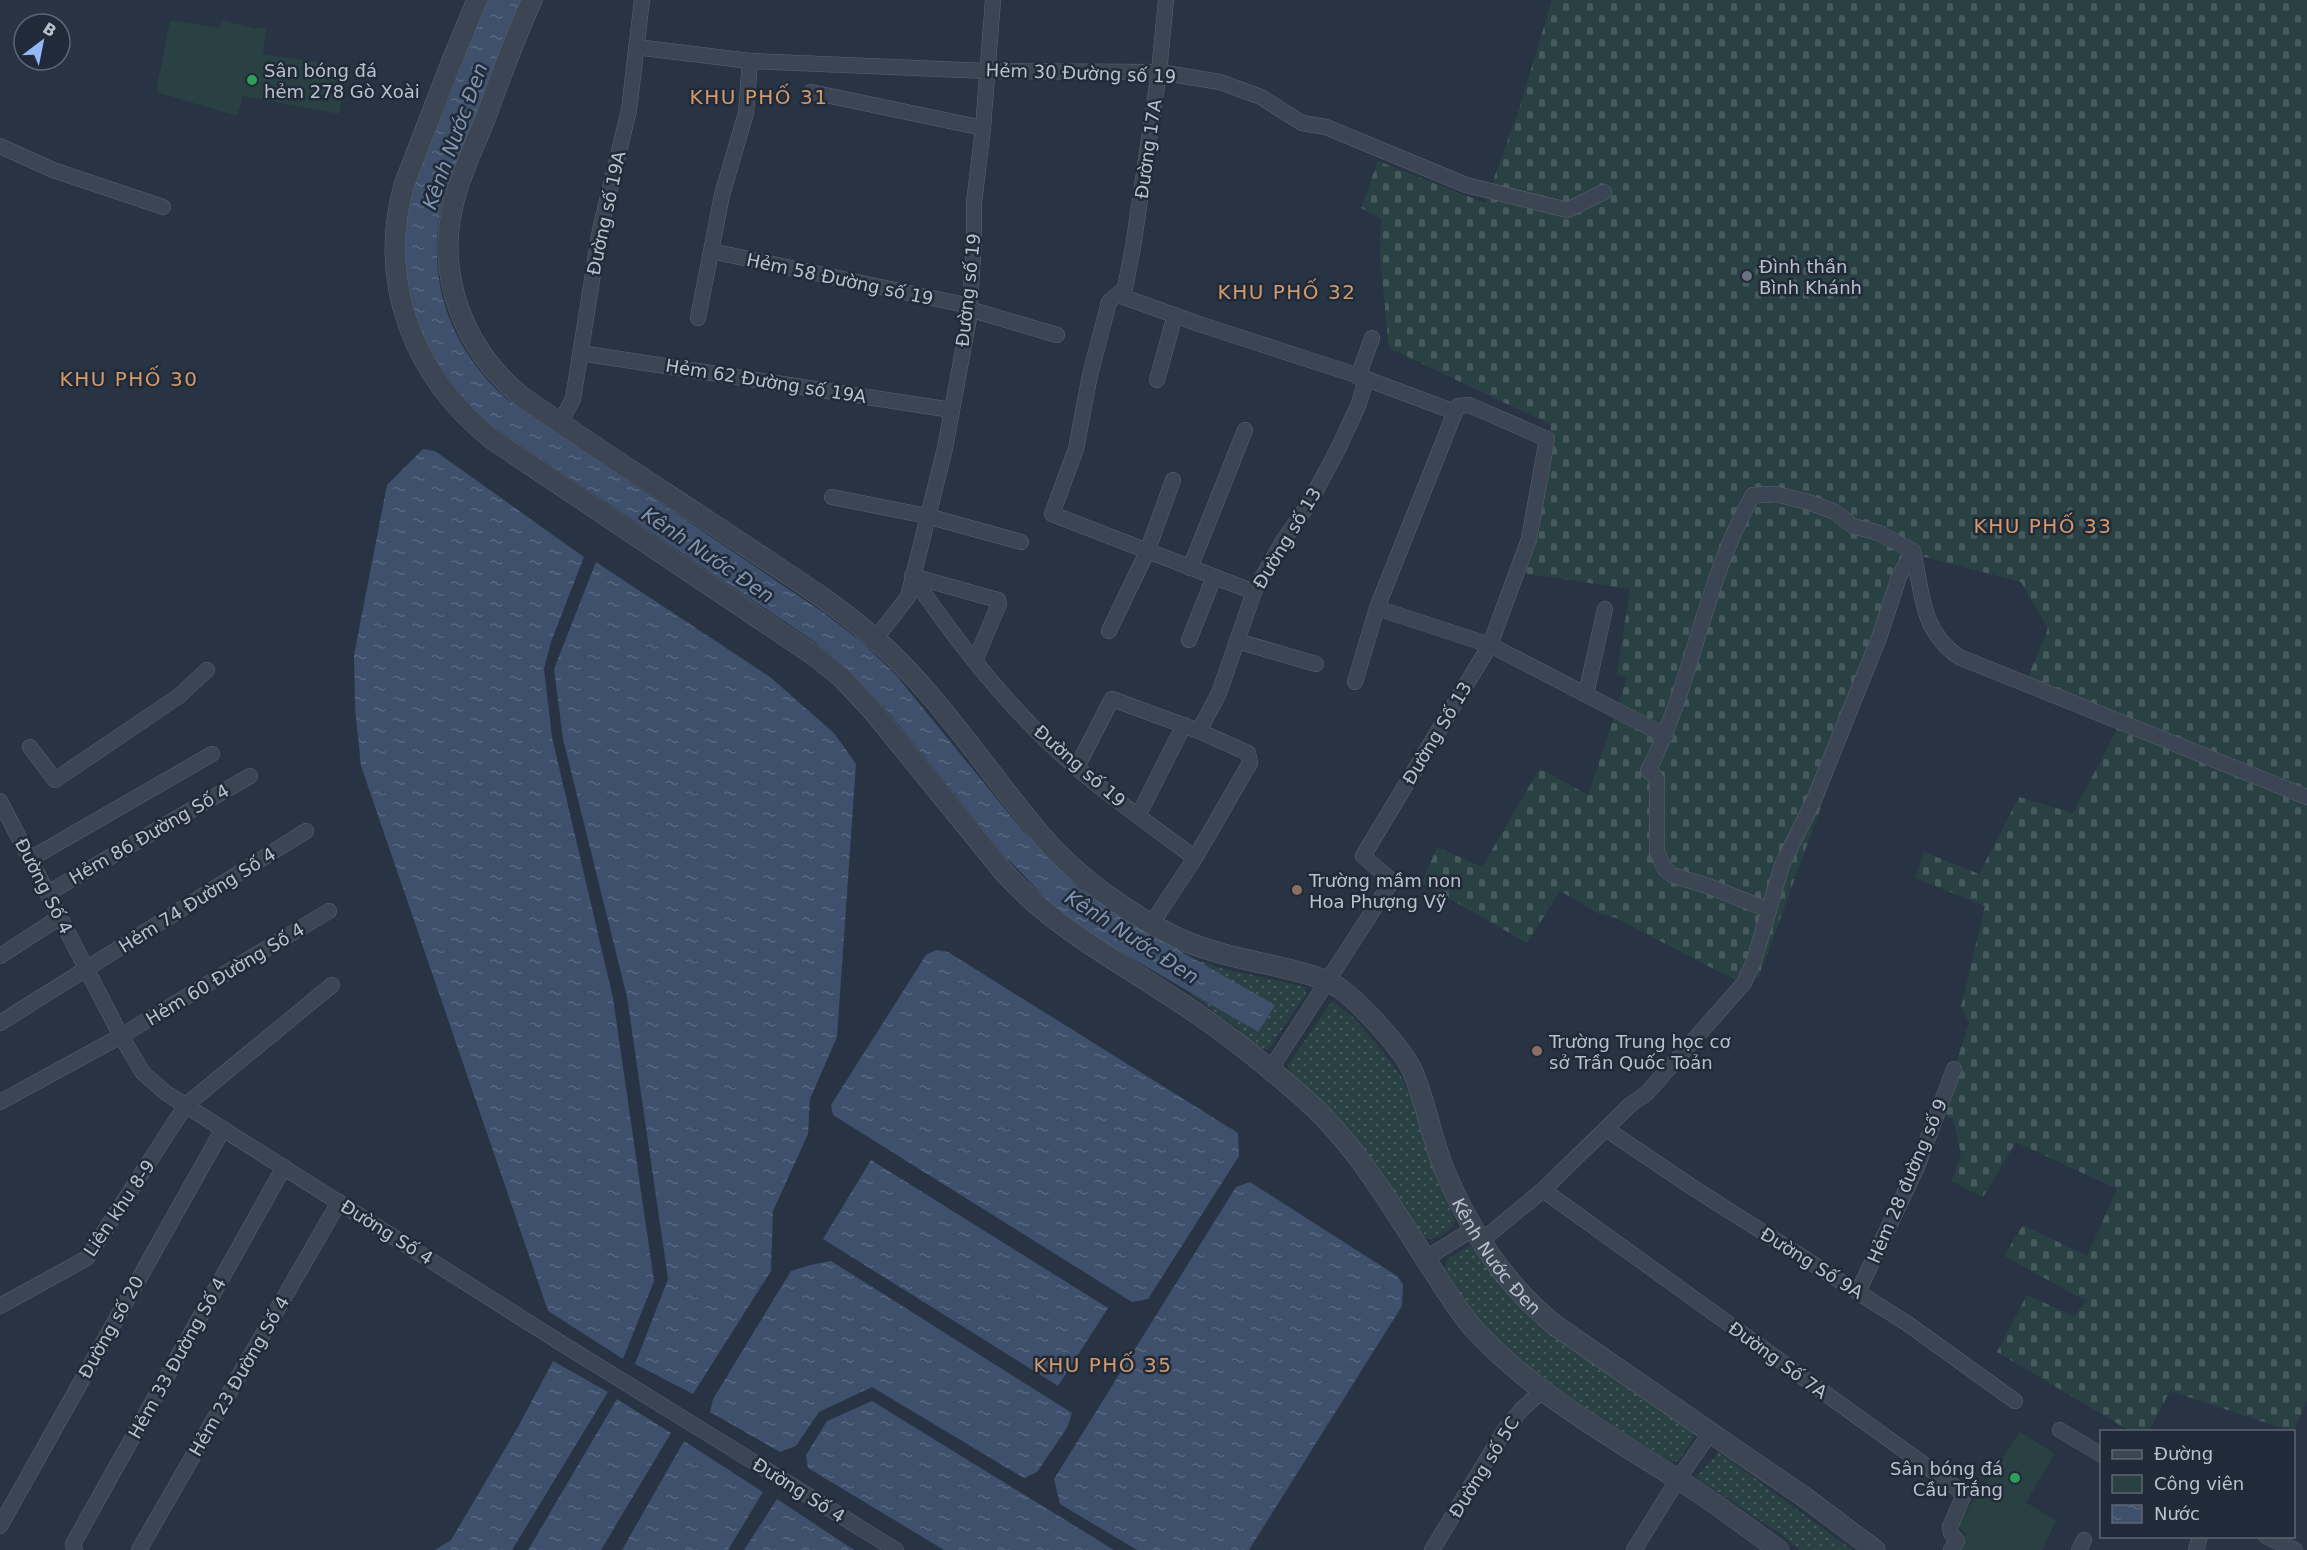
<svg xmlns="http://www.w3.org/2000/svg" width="2307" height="1550" viewBox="0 0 2307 1550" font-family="'DejaVu Sans',sans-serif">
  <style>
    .green { fill: url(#green-dots) }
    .cemetery { fill: url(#cemetery-stones) }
    .pitch { fill: #2a4144 }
    .water { fill: url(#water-ripples) }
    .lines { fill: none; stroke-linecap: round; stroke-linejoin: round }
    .minor-casing { stroke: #5a6370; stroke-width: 16 }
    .tertiary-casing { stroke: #5a6370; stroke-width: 21 }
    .minor { stroke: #3c4553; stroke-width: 15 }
    .tertiary { stroke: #3c4553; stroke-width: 20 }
    .leisure-dot { fill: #2e9e5b; stroke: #212a38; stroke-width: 2 }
    .worship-dot { fill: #6b7280; stroke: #212a38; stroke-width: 2 }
    .education-dot { fill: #8d6e63; stroke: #212a38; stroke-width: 2 }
    .labels { text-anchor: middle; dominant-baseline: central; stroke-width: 5; stroke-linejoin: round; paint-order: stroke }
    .poi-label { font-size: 18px; fill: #b9c1cc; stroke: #212a38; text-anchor: start }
    .street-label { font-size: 18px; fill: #b9c1cc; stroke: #212a38 }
    .neighbourhood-label { font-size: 20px; letter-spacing: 1.5px; fill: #d59a6b; stroke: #212a38 }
    .water-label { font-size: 20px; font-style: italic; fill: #8196b2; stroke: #212a38 }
  </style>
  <defs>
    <pattern id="green-dots" width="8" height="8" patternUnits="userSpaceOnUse" patternTransform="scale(1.5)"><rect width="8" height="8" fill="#2a4144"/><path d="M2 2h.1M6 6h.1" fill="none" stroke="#475b5e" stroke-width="1.8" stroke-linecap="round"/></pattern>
    <pattern id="cemetery-stones" width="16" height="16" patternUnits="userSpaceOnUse" patternTransform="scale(1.5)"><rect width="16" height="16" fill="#2a4144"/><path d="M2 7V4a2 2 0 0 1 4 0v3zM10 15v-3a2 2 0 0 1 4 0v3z" fill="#475b5e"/></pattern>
    <pattern id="water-ripples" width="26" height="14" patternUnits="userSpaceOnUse" patternTransform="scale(1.5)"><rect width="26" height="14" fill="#3e506c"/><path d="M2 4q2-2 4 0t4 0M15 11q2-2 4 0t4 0" fill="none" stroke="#586780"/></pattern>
  </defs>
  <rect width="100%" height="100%" fill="#283343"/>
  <g class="green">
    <path d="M1194 959 1224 969 1305 987 1306 994 1268 1050 1260 1048 1238 1032 1240 1030 1191 995 1192 993 1257 1032 1274 1005Z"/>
    <path d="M1332 1001 1353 1017 1376 1043 1402 1078 1411 1097 1429 1159 1455 1221C1452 1231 1432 1244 1422 1237 1397 1195 1373 1156 1341 1120 1328 1105 1297 1083 1288 1069V1065Z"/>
    <path d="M1469 1246 1475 1249 1513 1301 1537 1324 1693 1432 1694 1437 1680 1459 1675 1462 1671 1461C1597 1417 1483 1347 1444 1269L1447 1259Z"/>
    <path d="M1719 1452 1852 1550H1800L1782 1535 1696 1477Z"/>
  </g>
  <path class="cemetery" d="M1552 0H2307V1400L2294 1432 2170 1391 2149 1431H2130L1997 1352 2027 1295 2074 1316 2086 1301 2004 1256 2023 1225 2087 1256 2117 1189 2016 1142 1983 1197 1952 1181 1961 1154 1953 1119 1941 1112 1969 1022 1961 1007 1985 906 1915 878 1924 852 1979 874 2019 797 2073 813 2121 722 2028 677 2048 629 2021 582 1913 554 1759 977 1737 981 1616 918 1598 913 1560 891 1527 943 1422 883 1437 847 1482 867 1540 768 1588 795 1627 678 1617 674 1630 589 1523 573 1551 425 1389 348 1380 257 1381 219 1361 208 1378 161 1485 203 1519 109Z"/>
  <g class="pitch">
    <path d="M170 20 219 28 222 20 255 29 257 27 266 28 263 54 348 67 339 114 243 96 237 116 156 92Z"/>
    <path d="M2020 1432 2055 1454 2026 1502 2056 1521 2042 1550H1955L1966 1534 1957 1525Z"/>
  </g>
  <g class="water">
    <path d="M488 0H522L445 192C423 271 446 346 508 400L824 613 862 642 896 675 1023 831 1078 887 1120 917 1275 1005 1258 1032 1087 932 1050 903 1003 854 885 708 851 672 815 642 492 426C427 369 393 293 409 205 415 173 432 141 444 111 458 74 472 36 488 0Z"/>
    <path d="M423 449 435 451 584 557 551 642 544 669 552 737 613 998 654 1281 623 1359 548 1311 361 766 355 708 354 655 387 485Z"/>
    <path d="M596 562 770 677 834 733 856 764 837 1037 810 1099 808 1134 773 1211 771 1271 693 1394 635 1364 668 1279 627 997 563 739 554 669Z"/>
    <path d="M936 950 948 952 1238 1133 1239 1156 1148 1299 1132 1302 833 1115 831 1105 926 955Z"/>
    <path d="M871 1160 1108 1308 1058 1386 823 1239Z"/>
    <path d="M1250 1182 1397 1276 1403 1284 1402 1306 1249 1550H1137L1060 1504 1054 1479 1236 1187Z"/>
    <path d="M831 1261 1072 1413 1067 1428 1037 1472 1024 1478 872 1387 819 1412 796 1446 780 1452 710 1412 713 1399 791 1271 810 1265Z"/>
    <path d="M553 1361 608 1392 512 1550H435L451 1540 518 1427Z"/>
    <path d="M617 1399 671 1433 601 1550H528Z"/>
    <path d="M872 1401 1114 1550H944L808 1468 806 1455 827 1421Z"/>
    <path d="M684 1441 763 1492 728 1550H622Z"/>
    <path d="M777 1499 854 1550H744Z"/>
  </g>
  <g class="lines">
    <defs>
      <g id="minor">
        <path d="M1166 0 1159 72 1133 247 1125 288 1109 302 1090 375 1076 449 1052 514 1254 592"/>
        <path d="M636 47 750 61 987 71 1159 72 1220 82 1261 97 1302 123 1326 127 1466 185 1567 210 1604 192"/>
        <path d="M811 92 983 128"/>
        <path d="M0 146 53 170 163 207"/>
        <path d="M711 251 970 306"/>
        <path d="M1118 295 1199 324 1353 374 1455 412 1377 608 1355 682"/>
        <path d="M969 309 1057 335"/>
        <path d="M698 318 722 195 746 113 750 61"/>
        <path d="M580 353 952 410"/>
        <path d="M1358 377 1372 338"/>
        <path d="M1157 380 1175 315"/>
        <path d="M560 423 573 399 600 230 629 110 642 0"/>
        <path d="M832 497 927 516 1021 542"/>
        <path d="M1190 568 1245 430"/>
        <path d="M912 576C952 635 997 693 1048 742 1093 785 1145 821 1195 858"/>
        <path d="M912 576 998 600 999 604 975 661"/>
        <path d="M1377 608 1490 645 1529 539 1547 439 1469 405 1458 406 1455 412"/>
        <path d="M1109 631 1147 552 1173 480"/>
        <path d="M875 639 908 597 945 448 969 318 974 240V203L983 128 993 0"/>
        <path d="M1189 640 1214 577"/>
        <path d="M1237 641 1316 664"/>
        <path d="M1586 694 1605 609"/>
        <path d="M1199 731 1219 693 1254 592 1283 541 1308 505 1337 451 1358 406 1366 380"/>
        <path d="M30 747 55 780 179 696 207 670"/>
        <path d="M1077 767 1112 699 1199 731 1248 753 1250 763 1195 858 1152 923"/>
        <path d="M0 801 121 1036 143 1073 166 1093 561 1343 896 1550"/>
        <path d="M1138 816 1184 725"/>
        <path d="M30 859 212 754"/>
        <path d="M48 893 250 776"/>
        <path d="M1769 910 1708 886 1672 875 1665 869 1657 852V780L1654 775 1648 771C1693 683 1704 581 1753 495L1776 494 1811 503 1835 512 1853 526 1879 533 1913 551C1923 593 1920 630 1959 657L2307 797"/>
        <path d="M0 956 60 917"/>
        <path d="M0 1023 306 831"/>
        <path d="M1270 1070 1392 881 1363 856 1490 645 1666 736"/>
        <path d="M0 1102 121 1036 329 911"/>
        <path d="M1606 1129 1695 1189 1908 1324 2015 1401"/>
        <path d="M1543 1190 1958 1489 1963 1497 1950 1527 1951 1533 1957 1541 1951 1550"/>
        <path d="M1481 1241 1543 1190 1630 1105 1647 1093 1744 983 1754 961 1782 865 1813 802 1879 638 1899 577 1913 551"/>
        <path d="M1425 1259 1473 1229"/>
        <path d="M1858 1292 1917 1167 1954 1069"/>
        <path d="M0 1306 87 1258 186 1105 332 985"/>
        <path d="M2060 1430 2102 1455"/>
        <path d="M0 1526 223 1129"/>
        <path d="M2266 1536 2295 1550"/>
        <path d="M75 1550 73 1544 284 1167"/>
        <path d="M139 1550 339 1202"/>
        <path d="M1432 1550 1506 1428 1521 1410 1543 1390"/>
        <path d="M1634 1550 1678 1479 1711 1432"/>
        <path d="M2079 1550 2084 1540"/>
        <path d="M2196 1550 2200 1536"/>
      </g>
      <g id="tertiary">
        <path d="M477 0 451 63 404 185C377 283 414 377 492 439L815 656 843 679 872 710 1003 871C1051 926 1115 959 1175 999 1220 1028 1263 1062 1304 1098 1359 1147 1392 1208 1432 1269 1445 1289 1458 1311 1474 1329 1531 1391 1605 1433 1676 1478 1712 1500 1745 1526 1779 1550"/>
        <path id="s1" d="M532 0C514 39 500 79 485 119 474 147 460 175 453 205 436 277 464 349 521 396 593 446 666 493 738 541 784 572 832 601 873 637 939 694 986 771 1042 836 1078 878 1128 914 1178 938 1221 958 1269 962 1313 976 1322 979 1330 982 1338 987 1358 1001 1400 1046 1411 1068 1427 1102 1431 1141 1447 1176 1472 1234 1506 1286 1556 1326L1807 1499 1875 1550"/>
      </g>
    </defs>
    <use href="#minor" class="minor-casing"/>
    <use href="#tertiary" class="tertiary-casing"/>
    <use href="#minor" class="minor"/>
    <use href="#tertiary" class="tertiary"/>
  </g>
  <g class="leisure-dot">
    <circle cx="252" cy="80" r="6"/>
    <circle cx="2015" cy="1478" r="6"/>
  </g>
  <circle class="worship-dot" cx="1747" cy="276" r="6"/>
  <g class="education-dot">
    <circle cx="1297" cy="890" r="6"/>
    <circle cx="1537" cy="1051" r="6"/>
  </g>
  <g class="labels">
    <g class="poi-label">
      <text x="264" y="70">Sân bóng đá<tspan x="264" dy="21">hẻm 278 Gò Xoài</tspan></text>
      <text x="1759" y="266">Đình thần<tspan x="1759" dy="21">Bình Khánh</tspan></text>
      <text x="1309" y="880">Trường mầm non<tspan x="1309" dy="21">Hoa Phượng Vỹ</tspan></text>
      <text x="1549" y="1041">Trường Trung học cơ<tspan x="1549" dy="21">sở Trần Quốc Toản</tspan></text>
      <text x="2003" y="1468" text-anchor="end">Sân bóng đá<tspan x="2003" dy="21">Cầu Trắng</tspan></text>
    </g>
    <g class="street-label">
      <text transform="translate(1081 73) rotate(2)">Hẻm 30 Đường số 19</text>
      <text transform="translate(1148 149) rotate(-82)">Đường 17A</text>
      <text transform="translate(606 213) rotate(-78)">Đường số 19A</text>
      <text transform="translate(840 279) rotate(12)">Hẻm 58 Đường số 19</text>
      <text transform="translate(968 290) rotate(-84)">Đường số 19</text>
      <text transform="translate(766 381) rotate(9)">Hẻm 62 Đường số 19A</text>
      <text transform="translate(1287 538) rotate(-59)">Đường số 13</text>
      <text transform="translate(1437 733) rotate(-59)">Đường Số 13</text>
      <text transform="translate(1080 766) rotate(41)">Đường số 19</text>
      <text transform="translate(149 834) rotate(-30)">Hẻm 86 Đường Số 4</text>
      <text transform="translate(44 886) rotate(63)">Đường Số 4</text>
      <text transform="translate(197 900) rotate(-32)">Hẻm 74 Đường Số 4</text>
      <text transform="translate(225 974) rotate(-31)">Hẻm 60 Đường Số 4</text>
      <text transform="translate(1907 1181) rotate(-67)">Hẻm 28 đường số 9</text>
      <text transform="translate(119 1208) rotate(-56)">Liên khu 8-9</text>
      <text transform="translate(387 1232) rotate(32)">Đường Số 4</text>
      <text stroke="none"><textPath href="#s1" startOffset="1779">Kênh Nước Đen</textPath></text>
      <text transform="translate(1812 1263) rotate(32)">Đường Số 9A</text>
      <text transform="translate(111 1327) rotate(-61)">Đường số 20</text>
      <text transform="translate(177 1358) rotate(-61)">Hẻm 33 Đường Số 4</text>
      <text transform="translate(1778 1360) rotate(36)">Đường Số 7A</text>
      <text transform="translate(239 1376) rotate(-60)">Hẻm 23 Đường Số 4</text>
      <text transform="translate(1484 1467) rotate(-58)">Đường số 5C</text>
      <text transform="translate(799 1490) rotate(32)">Đường Số 4</text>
    </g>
    <g class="neighbourhood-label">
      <text x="759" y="97">KHU PHỐ 31</text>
      <text x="1287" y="292">KHU PHỐ 32</text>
      <text x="129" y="379">KHU PHỐ 30</text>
      <text x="2043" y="526">KHU PHỐ 33</text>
      <text x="1103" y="1365">KHU PHỐ 35</text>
    </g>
    <g class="water-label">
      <text transform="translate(455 136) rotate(-70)">Kênh Nước Đen</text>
      <text transform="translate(708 555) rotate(34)">Kênh Nước Đen</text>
      <text transform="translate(1132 937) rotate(33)">Kênh Nước Đen</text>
    </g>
  </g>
  <rect x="2100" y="1430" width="195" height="108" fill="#212a38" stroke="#5e6673" stroke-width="1.5"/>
  <rect x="2112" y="1450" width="30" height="9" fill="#3c4553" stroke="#5e6673" stroke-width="1.5"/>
  <text x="2154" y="1460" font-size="18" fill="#b9c1cc">Đường</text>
  <rect x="2112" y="1475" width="30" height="18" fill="#2a4144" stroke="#5e6673" stroke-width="1.5"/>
  <text x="2154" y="1490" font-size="18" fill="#b9c1cc">Công viên</text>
  <rect x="2112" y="1505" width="30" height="18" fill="url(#water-ripples)" stroke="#5e6673" stroke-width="1.5"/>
  <text x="2154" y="1520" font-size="18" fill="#b9c1cc">Nước</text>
  <g transform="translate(42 42) rotate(32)"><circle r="28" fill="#212a38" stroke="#5e6673" stroke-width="1.5"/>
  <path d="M0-4.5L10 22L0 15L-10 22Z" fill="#94b9f7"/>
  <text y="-9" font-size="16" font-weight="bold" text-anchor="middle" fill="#b9c1cc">B</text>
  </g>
</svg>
